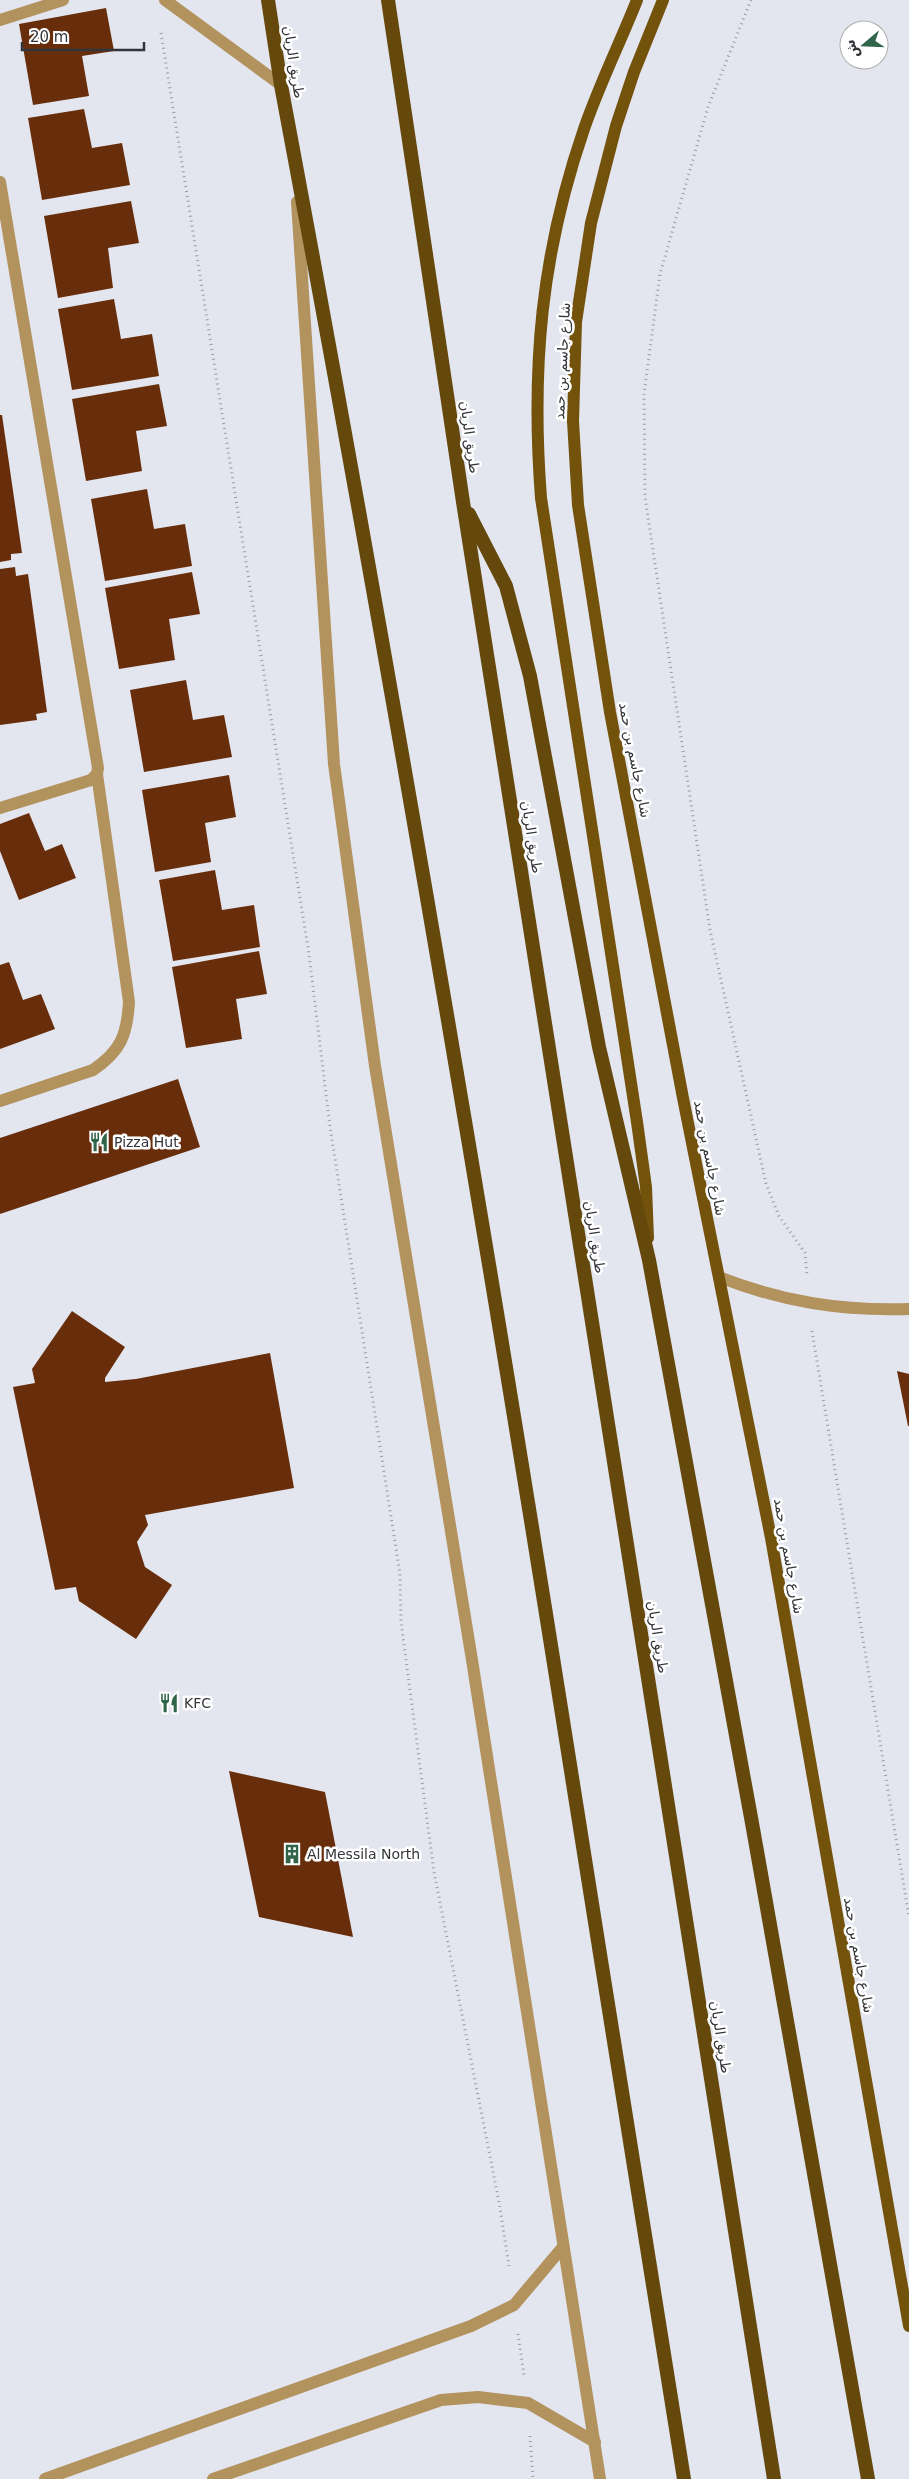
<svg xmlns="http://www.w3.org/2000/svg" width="909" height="2479" viewBox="0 0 909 2479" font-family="'DejaVu Sans','Noto Sans Arabic',sans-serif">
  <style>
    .building { fill: #682e0b }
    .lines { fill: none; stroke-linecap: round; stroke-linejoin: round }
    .path { stroke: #9a9ca3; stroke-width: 3; stroke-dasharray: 1 4; stroke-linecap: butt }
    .service { stroke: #b2925d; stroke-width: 12 }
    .minor { stroke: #b2925d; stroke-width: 12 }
    .primary { stroke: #73520c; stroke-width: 12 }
    .trunk { stroke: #64480c; stroke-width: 14 }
    .labels { text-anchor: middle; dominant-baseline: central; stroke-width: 5; stroke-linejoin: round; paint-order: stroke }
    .street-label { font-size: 14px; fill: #343539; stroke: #fff }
    .poi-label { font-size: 14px; fill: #343539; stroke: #fff; text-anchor: start }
  </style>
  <rect width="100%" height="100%" fill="#e3e5ef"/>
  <g class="building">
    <path d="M106 8 114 51 82 56 89 96 33 105 19 24Z"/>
    <path d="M84 109 92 148 122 143 130 185 42 200 28 118Z"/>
    <path d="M131 201 139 243 108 248 113 288 58 298 44 216Z"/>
    <path d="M114 299 121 339 152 334 159 376 72 390 58 309Z"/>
    <path d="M159 384 167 426 136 431 142 471 86 481 72 399Z"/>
    <path d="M0 415H2L22 553 11 554V560L0 562Z"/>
    <path d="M147 489 154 529 185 524 192 566 105 581 91 499Z"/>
    <path d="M15 567 16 576 28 574 47 712 36 714 37 720 0 725V569Z"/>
    <path d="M192 572 200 614 169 619 175 660 119 669 105 588Z"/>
    <path d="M186 680 193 720 224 715 232 757 144 772 130 690Z"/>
    <path d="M229 775 236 817 205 823 211 862 155 872 142 790Z"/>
    <path d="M29 813 45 851 62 844 76 878 19 900 0 851V824Z"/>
    <path d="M215 870 222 910 254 905 260 947 173 961 159 880Z"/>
    <path d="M259 951 267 994 236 999 242 1039 186 1048 172 967Z"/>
    <path d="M9 962 23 1000 41 994 55 1029 0 1049V965Z"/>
    <path d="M178 1079 200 1147 0 1214V1138Z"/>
    <path d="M72 1311 125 1347 105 1378V1382L136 1379 270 1353 294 1488 145 1515 148 1525 137 1542 145 1567 172 1585 136 1639 79 1601 76 1587 55 1590 13 1387 35 1383 32 1369Z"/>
    <path d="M897 1371 909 1374V1426H908Z"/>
    <path d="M229 1771 325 1792 353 1937 259 1917Z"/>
  </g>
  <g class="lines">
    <g class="path">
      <path d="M751 0 708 107 660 274 644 394 645 497 710 930 766 1184 779 1216 805 1253 807 1275"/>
      <path d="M161 33 309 954 330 1127 400 1574 401 1622 434 1872 499 2202 509 2266"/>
      <path d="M812 1331 909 1917"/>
      <path d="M518 2334 524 2375"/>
      <path d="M530 2436 533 2479"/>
    </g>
    <path class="service" d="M719 1277C783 1302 841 1311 909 1309"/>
    <g class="minor">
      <path d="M165 0 281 85"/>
      <path d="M0 20 63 0"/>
      <path d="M0 182 98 768 97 774 91 780 0 808"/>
      <path d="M297 202 334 764 375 1066 472 1660 600 2479"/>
      <path d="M0 1101 93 1070C121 1051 127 1035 129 1002L97 774"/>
      <path d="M45 2479 471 2326 514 2305 562 2248"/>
      <path d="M213 2479 441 2400 478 2397 528 2403 595 2442"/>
    </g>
    <g class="primary">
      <path d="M637 0C620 43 599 85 584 129 541 254 531 367 541 498L637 1122 646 1187 648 1238"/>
      <path d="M663 0 634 72 616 126 591 223 576 322 573 421 578 505 610 712 683 1098 771 1538 909 2326"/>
    </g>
    <g class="trunk">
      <path d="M268 0 281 85C382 625 475 1166 561 1708 602 1965 642 2222 684 2479"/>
      <path d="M388 0 463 502 774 2479"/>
      <path d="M469 514 506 586 530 676 599 1047 649 1260 752 1823 868 2479"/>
    </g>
  </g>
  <defs>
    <symbol id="restaurant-bare" viewBox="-9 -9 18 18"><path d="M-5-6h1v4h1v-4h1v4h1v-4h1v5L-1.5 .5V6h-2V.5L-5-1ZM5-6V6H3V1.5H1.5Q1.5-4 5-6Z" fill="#31654a" stroke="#fff" stroke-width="2.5" paint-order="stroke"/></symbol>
    <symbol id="building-bare" viewBox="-9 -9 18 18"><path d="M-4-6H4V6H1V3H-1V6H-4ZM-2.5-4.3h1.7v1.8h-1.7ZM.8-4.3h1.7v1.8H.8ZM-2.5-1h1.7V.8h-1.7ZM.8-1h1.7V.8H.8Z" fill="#31654a" stroke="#fff" stroke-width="2.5" paint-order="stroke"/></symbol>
  </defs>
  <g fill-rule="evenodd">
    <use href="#restaurant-bare" x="85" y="1128" width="28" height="28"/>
    <use href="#restaurant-bare" x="155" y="1689" width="28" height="28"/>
    <use href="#building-bare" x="278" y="1840" width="28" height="28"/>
  </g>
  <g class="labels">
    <g class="street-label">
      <text transform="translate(294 62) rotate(81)">طريق الريان</text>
      <text transform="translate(562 361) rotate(-87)">شارع جاسم بن حمد</text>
      <text transform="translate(470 437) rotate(82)">طريق الريان</text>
      <text transform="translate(635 760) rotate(79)">شارع جاسم بن حمد</text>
      <text transform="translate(532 837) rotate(81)">طريق الريان</text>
      <text transform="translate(710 1158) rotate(79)">شارع جاسم بن حمد</text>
      <text transform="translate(595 1237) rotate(81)">طريق الريان</text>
      <text transform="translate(789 1556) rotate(80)">شارع جاسم بن حمد</text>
      <text transform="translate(658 1637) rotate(81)">طريق الريان</text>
      <text transform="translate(859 1955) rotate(80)">شارع جاسم بن حمد</text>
      <text transform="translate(721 2037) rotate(81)">طريق الريان</text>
    </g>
    <g class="poi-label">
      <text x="114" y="1142">Pizza Hut</text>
      <text x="184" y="1703">KFC</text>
      <text x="307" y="1854">Al Messila North</text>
    </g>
  </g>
  <g transform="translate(864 45) rotate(251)"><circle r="24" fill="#ffffff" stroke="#aeaeb0"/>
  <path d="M0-4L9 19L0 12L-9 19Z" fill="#31654a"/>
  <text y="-8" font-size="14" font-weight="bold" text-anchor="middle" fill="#343539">ش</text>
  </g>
  <path d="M22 42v8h122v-8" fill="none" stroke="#343539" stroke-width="2.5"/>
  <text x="30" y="42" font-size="15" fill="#343539" stroke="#ffffff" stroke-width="4" paint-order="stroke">20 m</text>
</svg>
